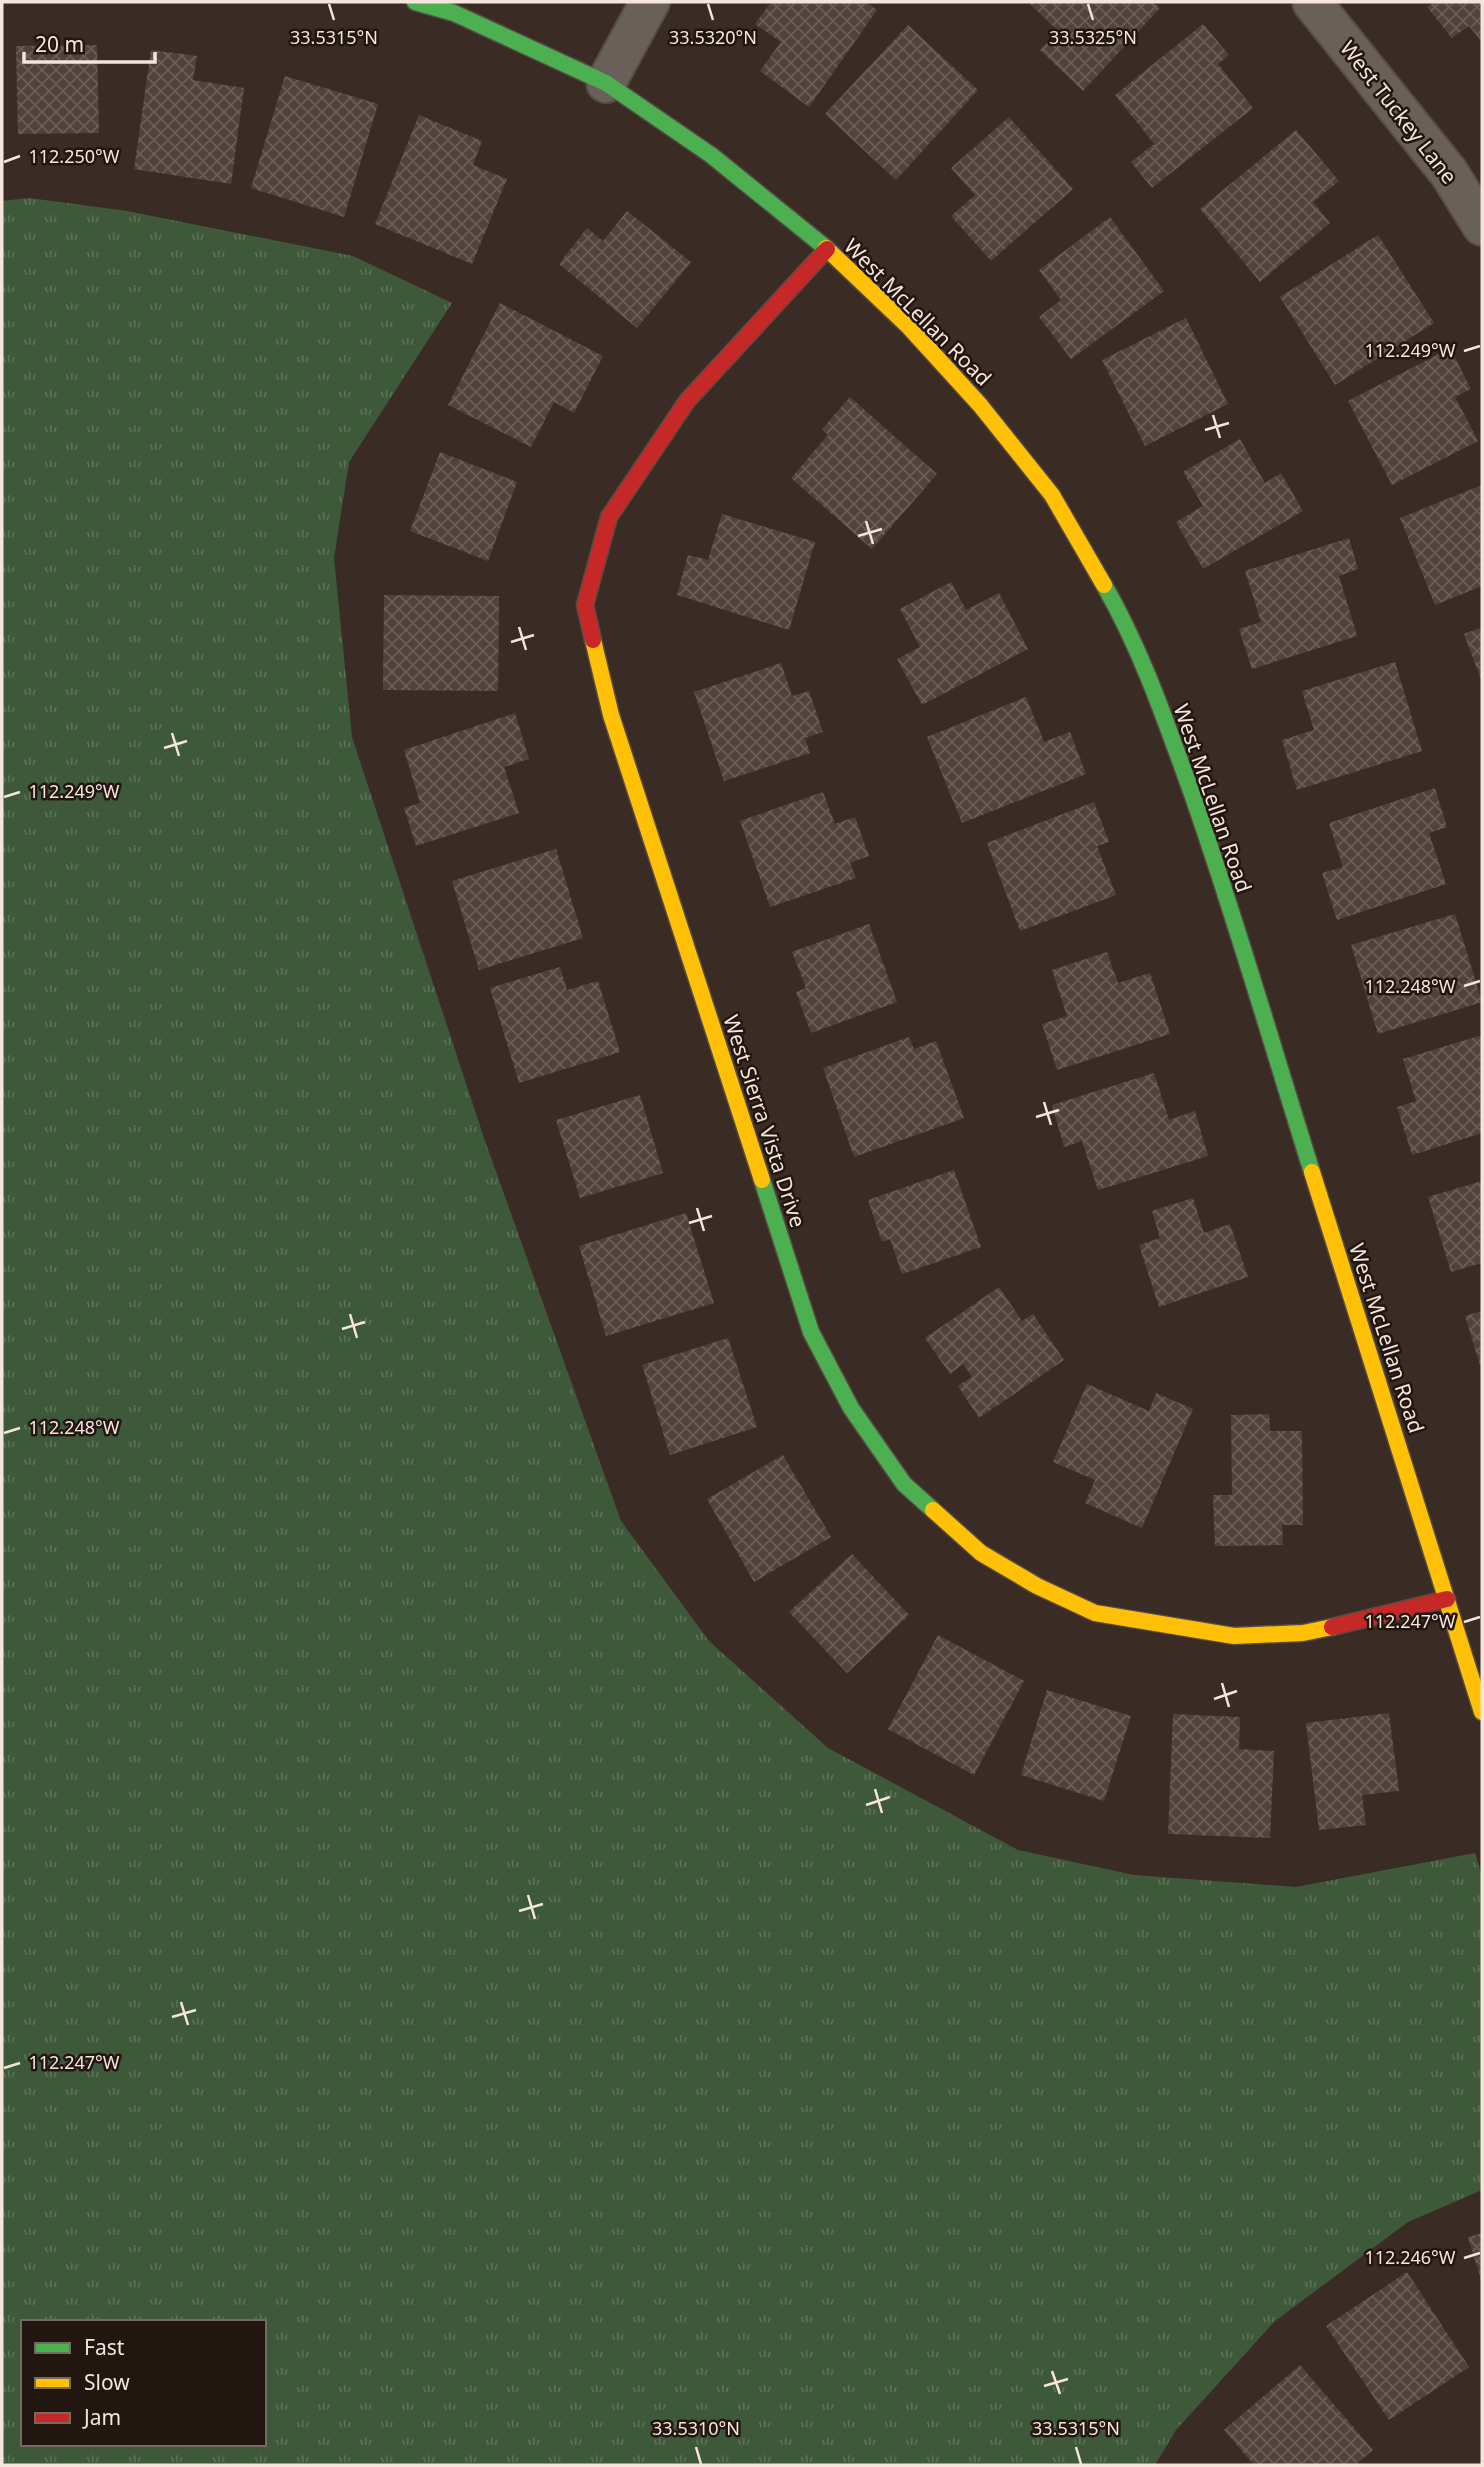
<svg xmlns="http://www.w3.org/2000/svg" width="1484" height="2467" viewBox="0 0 1484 2467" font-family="'Noto Sans',sans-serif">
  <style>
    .grass { fill: url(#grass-tufts); fill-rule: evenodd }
    .building { fill: url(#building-cross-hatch) }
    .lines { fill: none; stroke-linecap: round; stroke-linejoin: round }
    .street-casing { stroke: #574b44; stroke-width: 42 }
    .fast-casing { stroke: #574b44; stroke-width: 19 }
    .slow-casing { stroke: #574b44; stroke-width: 19 }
    .jam-casing { stroke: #574b44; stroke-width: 19 }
    .street { stroke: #6a605a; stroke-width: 38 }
    .fast { stroke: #4caf50; stroke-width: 16 }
    .slow { stroke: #ffc107; stroke-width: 16 }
    .jam { stroke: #c62828; stroke-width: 16 }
    .ticks { fill: none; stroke: #f6e5dc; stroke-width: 2.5 }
    .labels { text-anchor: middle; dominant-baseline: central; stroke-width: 5; stroke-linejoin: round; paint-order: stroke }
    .street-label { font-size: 21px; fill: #f6e5dc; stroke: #211610 }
    .ticks-label { font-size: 18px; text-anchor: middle; fill: #f6e5dc; stroke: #211610; stroke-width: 5; stroke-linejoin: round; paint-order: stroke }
  </style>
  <defs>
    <pattern id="grass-tufts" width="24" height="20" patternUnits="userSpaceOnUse" patternTransform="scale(1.75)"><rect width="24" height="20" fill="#3e593a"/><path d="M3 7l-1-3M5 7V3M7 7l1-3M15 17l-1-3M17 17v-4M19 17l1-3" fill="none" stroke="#5a7156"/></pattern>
    <pattern id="building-cross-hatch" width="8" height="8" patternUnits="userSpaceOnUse" patternTransform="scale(1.75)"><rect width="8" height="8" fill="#52423a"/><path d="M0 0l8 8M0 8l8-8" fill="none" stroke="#6c5d56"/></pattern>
  </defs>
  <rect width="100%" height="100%" fill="#3a2c24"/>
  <path class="grass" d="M29 198 127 211 353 256 452 303 349 462 334 558 352 737 485 1141 621 1521 709 1641 828 1748 1018 1850 1134 1875 1296 1887 1475 1853 1482 1877V2190L1408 2222 1275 2321 1176 2430 1155 2465H2V201ZM23 2322H264V2444H23Z"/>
  <g class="building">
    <path d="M771 2H866L877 10 809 107 760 71 781 42 755 24Z"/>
    <path d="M1032 2H1153L1160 8 1083 91 1040 50 1058 31 1030 4Z"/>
    <path d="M1433 2H1482V42L1469 26 1452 38 1427 7Z"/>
    <path d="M1203 24 1229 55 1218 64 1253 108 1152 188 1131 162 1154 144 1115 95Z"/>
    <path d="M908 25 978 90 896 180 825 114Z"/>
    <path d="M97 45 99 133 18 134 16 46Z"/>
    <path d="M151 50 197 56 193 80 244 88 231 184 134 169Z"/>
    <path d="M285 76 378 104 344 217 251 188Z"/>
    <path d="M419 115 482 141 473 165 507 179 472 264 375 224Z"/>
    <path d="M1009 117 1073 189 991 261 951 216 975 195 951 168Z"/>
    <path d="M1296 130 1339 181 1313 202 1330 223 1260 282 1200 209Z"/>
    <path d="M627 211 691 262 637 328 559 264 587 228 603 241Z"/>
    <path d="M1110 217 1164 291 1071 359 1039 317 1061 300 1039 270Z"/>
    <path d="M1378 235 1434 323 1335 385 1280 297Z"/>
    <path d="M500 303 603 356 574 413 554 402 531 447 448 405Z"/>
    <path d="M1186 318 1228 404 1145 446 1102 360Z"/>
    <path d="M1450 348 1471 389 1455 397 1478 441 1392 485 1348 401Z"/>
    <path d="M850 397 937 474 872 549 791 478 828 435 822 429Z"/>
    <path d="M1240 439 1265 483 1281 473 1303 511 1203 569 1176 522 1203 506 1183 472Z"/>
    <path d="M440 452 517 482 488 561 410 531Z"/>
    <path d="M1482 485V586L1435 605 1400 518Z"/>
    <path d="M722 514 815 542 789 630 677 595 688 555 708 560Z"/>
    <path d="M1349 538 1358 569 1339 576 1357 636 1252 669 1239 629 1261 622 1245 571Z"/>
    <path d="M951 582 966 610 999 593 1028 649 922 705 897 659 920 647 900 609Z"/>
    <path d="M384 595 499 596 498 691 383 690Z"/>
    <path d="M1482 627V682L1464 634Z"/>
    <path d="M1395 662 1422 751 1297 790 1282 740 1314 730 1302 691Z"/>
    <path d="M781 663 792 696 809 691 823 732 805 738 810 753 724 781 694 692Z"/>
    <path d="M1026 697 1044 742 1070 732 1086 774 962 823 927 737Z"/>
    <path d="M515 713 529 759 504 767 519 813 416 846 404 808 420 803 404 750Z"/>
    <path d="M1435 788 1447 827 1429 833 1446 884 1337 920 1322 873 1343 867 1329 823Z"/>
    <path d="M823 792 835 824 855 817 869 856 850 863 856 878 770 907 740 821Z"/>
    <path d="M1094 802 1109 842 1097 846 1116 895 1020 931 987 843Z"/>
    <path d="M556 849 583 938 479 970 452 881Z"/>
    <path d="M1455 914 1482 1002 1378 1034 1351 945Z"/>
    <path d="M869 924 897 1002 811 1033 796 992 806 988 792 952Z"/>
    <path d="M1107 952 1118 983 1150 973 1170 1034 1057 1070 1042 1024 1067 1016 1052 970Z"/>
    <path d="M560 967 567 990 598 981 620 1052 519 1083 490 988Z"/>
    <path d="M1482 1035V1133L1412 1155 1397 1107 1416 1101 1403 1059Z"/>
    <path d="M909 1037 914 1049 936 1041 964 1118 854 1157 823 1068Z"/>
    <path d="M1154 1073 1169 1120 1195 1111 1208 1156 1098 1190 1082 1141 1064 1147 1052 1105Z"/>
    <path d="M640 1095 663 1173 580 1198 556 1120Z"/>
    <path d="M954 1170 981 1247 902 1274 890 1239 882 1242 868 1200Z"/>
    <path d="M1482 1181V1263L1451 1272 1428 1197Z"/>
    <path d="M1193 1198 1204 1233 1230 1224 1248 1277 1159 1307 1139 1245 1160 1238 1152 1211Z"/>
    <path d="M686 1213 714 1303 606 1336 579 1246Z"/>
    <path d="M999 1287 1022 1321 1033 1314 1064 1360 979 1418 958 1386 972 1377 963 1364 950 1374 925 1338Z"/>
    <path d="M1482 1311V1372L1465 1316Z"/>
    <path d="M728 1338 757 1427 670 1455 642 1365Z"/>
    <path d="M1087 1384 1149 1411 1156 1393 1193 1409 1142 1528 1085 1503 1095 1480 1053 1462Z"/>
    <path d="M1269 1414 1270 1431H1302L1303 1525H1282L1283 1545 1215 1546 1213 1495H1232L1231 1415Z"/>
    <path d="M783 1455 831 1537 754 1582 707 1499Z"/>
    <path d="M852 1554 909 1615 847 1673 789 1612Z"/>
    <path d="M938 1635 1024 1681 974 1775 888 1729Z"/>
    <path d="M1047 1690 1131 1716 1104 1801 1021 1775Z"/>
    <path d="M1389 1713 1399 1791 1362 1795 1366 1825 1319 1830 1306 1723Z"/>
    <path d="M1173 1714 1240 1717 1239 1749 1274 1751 1270 1838 1168 1834Z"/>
    <path d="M1482 2233V2283L1468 2237Z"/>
    <path d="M1407 2272 1469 2367 1389 2420 1326 2326Z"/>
    <path d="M1300 2365 1373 2450 1355 2465H1254L1224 2430Z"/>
  </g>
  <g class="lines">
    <defs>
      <g id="street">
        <path d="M1312 2 1449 173 1482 226"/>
        <path d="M606 83 650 2"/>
      </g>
      <g id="fast">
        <path d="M415 2 454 13 606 83 711 155 826 248"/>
        <path d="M1104 585C1141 649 1166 722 1191 791 1235 916 1272 1045 1312 1172"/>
        <path d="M762 1180 811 1332 851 1408 904 1484 933 1510"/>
      </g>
      <g id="slow">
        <path d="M826 248 909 327 980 405 1052 495 1104 585"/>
        <path d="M593 640 611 715 762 1180"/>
        <path d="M1312 1172 1482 1712"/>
        <path d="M933 1510 981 1553 1037 1586 1095 1613 1234 1636 1303 1633 1332 1627"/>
      </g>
      <g id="jam">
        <path d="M593 640 585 605 609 517 687 401 827 249"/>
        <path d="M1332 1627 1447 1599"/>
      </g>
    </defs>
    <use href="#street" class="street-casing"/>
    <use href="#fast" class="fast-casing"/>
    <use href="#slow" class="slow-casing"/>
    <use href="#jam" class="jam-casing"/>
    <use href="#street" class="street"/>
    <use href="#fast" class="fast"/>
    <use href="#slow" class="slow"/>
    <use href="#jam" class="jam"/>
  </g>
  <path class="ticks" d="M329 4 334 20M708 4 713 20M1088 4 1093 20M4 162 20 156M1464 351 1480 346M1213 415 1220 438M1205 430 1229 423M866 521 873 544M858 536 882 529M519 627 526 650M511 642 534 635M172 733 179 756M164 748 187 741M4 797 20 792M1464 986 1480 981M1044 1102 1051 1125M1036 1117 1059 1110M697 1208 704 1231M689 1223 712 1216M350 1314 357 1338M342 1329 365 1322M4 1433 20 1428M1464 1622 1480 1617M1222 1683 1229 1707M1214 1699 1237 1691M875 1789 882 1813M866 1805 890 1797M528 1895 535 1919M519 1911 543 1904M181 2002 188 2025M172 2017 196 2010M4 2068 20 2063M1464 2258 1480 2253M1052 2371 1060 2394M1044 2386 1068 2379M696 2447 701 2464M1076 2447 1081 2464"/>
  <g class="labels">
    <g class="street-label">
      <text transform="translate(1399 112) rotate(52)">West Tuckey Lane</text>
      <text transform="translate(918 312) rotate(45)">West McLellan Road</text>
      <text transform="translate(1213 798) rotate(71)">West McLellan Road</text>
      <text transform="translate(765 1121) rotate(72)">West Sierra Vista Drive</text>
      <text transform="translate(1387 1338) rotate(72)">West McLellan Road</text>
    </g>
  </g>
  <g class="ticks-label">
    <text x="334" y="44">33.5315°N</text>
    <text x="713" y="44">33.5320°N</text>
    <text x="1093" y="44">33.5325°N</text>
    <text x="74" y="163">112.250°W</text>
    <text x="1410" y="357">112.249°W</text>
    <text x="74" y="798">112.249°W</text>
    <text x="1410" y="993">112.248°W</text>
    <text x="74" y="1434">112.248°W</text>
    <text x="1410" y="1628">112.247°W</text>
    <text x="74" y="2069">112.247°W</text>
    <text x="1410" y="2264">112.246°W</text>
    <text x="696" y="2435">33.5310°N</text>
    <text x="1076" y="2435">33.5315°N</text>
  </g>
  <rect width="1484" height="2467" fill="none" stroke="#f6e5dc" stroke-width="7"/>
  <rect x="21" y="2320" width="245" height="126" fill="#211610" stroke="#766962" stroke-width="2"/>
  <rect x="35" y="2343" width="35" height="10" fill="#4caf50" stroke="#766962" stroke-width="2"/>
  <text x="84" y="2355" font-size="21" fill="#f6e5dc">Fast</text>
  <rect x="35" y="2378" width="35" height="10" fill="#ffc107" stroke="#766962" stroke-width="2"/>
  <text x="84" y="2390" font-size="21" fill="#f6e5dc">Slow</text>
  <rect x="35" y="2413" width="35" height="10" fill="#c62828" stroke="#766962" stroke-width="2"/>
  <text x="84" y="2425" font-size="21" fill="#f6e5dc">Jam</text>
  <path d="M24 52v10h131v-10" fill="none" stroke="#f6e5dc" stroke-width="3.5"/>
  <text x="35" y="52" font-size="21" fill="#f6e5dc" stroke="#211610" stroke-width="5" paint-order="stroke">20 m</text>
</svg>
